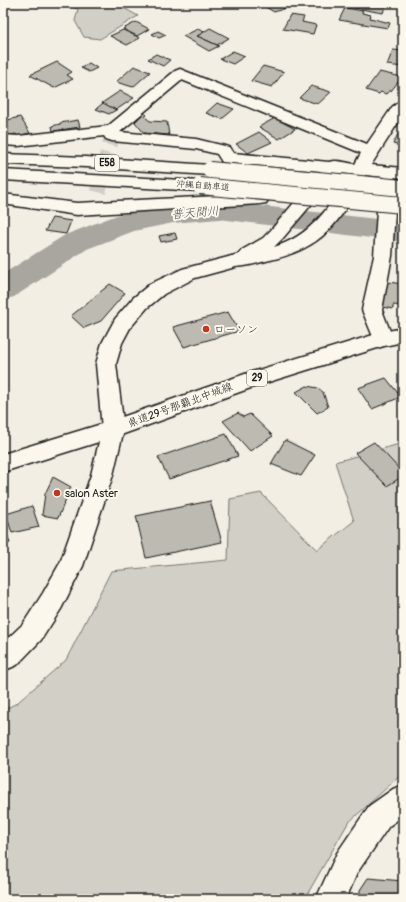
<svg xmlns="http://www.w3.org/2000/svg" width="406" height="902" viewBox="0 0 406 902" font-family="Pangolin,'Klee One',sans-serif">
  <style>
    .green { fill: #d2cfc6; stroke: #777671 }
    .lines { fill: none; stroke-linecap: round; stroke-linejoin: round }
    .river { fill: #a9a6a0; fill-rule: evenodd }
    .building { fill: #bdbab1; stroke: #1c1c1c }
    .minor-tunnel { stroke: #d2cec6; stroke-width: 16; stroke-dasharray: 16 8; stroke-linecap: butt }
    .minor-casing { stroke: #1c1c1c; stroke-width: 3 }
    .tertiary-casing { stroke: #1c1c1c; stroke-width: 3 }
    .primary-casing { stroke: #1c1c1c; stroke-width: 3 }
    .motorway-casing { stroke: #1c1c1c; stroke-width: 3 }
    .minor { fill: #fbf7ec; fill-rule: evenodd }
    .tertiary { fill: #fbf7ec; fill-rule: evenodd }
    .primary { fill: #fbf7ec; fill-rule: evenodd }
    .motorway { fill: #fbf7ec; fill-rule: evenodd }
    .motorway-bridge-casing { stroke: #1c1c1c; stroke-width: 18; stroke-linecap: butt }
    .motorway-bridge { stroke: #fbf7ec; stroke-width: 16 }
    .poi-dot { fill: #c8321e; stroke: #fbf7ec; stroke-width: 1.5 }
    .labels { text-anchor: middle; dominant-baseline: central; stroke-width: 4; stroke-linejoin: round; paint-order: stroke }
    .far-street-label { font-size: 9px; fill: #1c1c1c; stroke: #fbf7ec }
    .shield { fill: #fbf7ec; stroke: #5f5e5a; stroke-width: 1 }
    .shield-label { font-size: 10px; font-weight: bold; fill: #1c1c1c }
    .poi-label { font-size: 11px; fill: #1c1c1c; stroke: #fbf7ec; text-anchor: start }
    .street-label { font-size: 11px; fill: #1c1c1c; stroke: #fbf7ec }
    .water-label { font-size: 12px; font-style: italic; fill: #545351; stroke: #fbf7ec }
  </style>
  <rect width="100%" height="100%" fill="#f2eee4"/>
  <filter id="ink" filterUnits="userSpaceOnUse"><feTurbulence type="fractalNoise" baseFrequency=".025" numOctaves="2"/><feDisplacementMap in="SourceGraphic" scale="8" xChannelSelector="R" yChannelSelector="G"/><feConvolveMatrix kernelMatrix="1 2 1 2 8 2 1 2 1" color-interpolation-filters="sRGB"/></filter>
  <g filter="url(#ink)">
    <g class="green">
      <path d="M53 3H115L138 16 100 39 84 37 75 21 78 9Z"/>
      <path d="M403 443V773L348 823 308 893 298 899H3V710L17 703 66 660 111 571 228 560 230 499 261 493 317 550 354 521 335 462Z"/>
    </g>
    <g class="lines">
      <path class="river" d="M219 201 403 222V242L219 219 173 223 134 231 87 249 14 297 3 300V274L65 235 117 215 173 205Z"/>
    </g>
    <g class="building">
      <path d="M259 3H301L274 12Z"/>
      <path d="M345 3H380L386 4 383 13 343 6Z"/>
      <path d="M345 8 363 11 362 13 371 15 370 18 390 23 388 28 339 20Z"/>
      <path d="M290 15 304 17 302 22 316 25 313 34 283 29Z"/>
      <path d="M136 22 149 29 137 36 123 29Z"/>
      <path d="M210 28 229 38 217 45 197 36Z"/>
      <path d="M198 29 204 32 197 36 219 46 209 51 183 36Z"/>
      <path d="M123 30 140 38 127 45 110 36Z"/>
      <path d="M158 31 166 35 159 38 152 34Z"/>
      <path d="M393 50 403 51V67L387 65Z"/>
      <path d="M233 51 245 56 233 64 220 59Z"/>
      <path d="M156 54 170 60 163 66 148 59Z"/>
      <path d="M57 62 72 72 67 75 73 79 54 88 30 75Z"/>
      <path d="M89 63 97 68 89 72 81 68Z"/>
      <path d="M134 66 150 72 133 87 116 82Z"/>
      <path d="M263 66 284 72 272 87 251 81Z"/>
      <path d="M379 72 402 77 391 91H389L386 94 381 92 379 94 366 90Z"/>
      <path d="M311 86 331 92 318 104 299 98Z"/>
      <path d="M120 91 134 98 116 110 102 103Z"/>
      <path d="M103 103 116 110 109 114 96 109Z"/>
      <path d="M217 103 234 109 222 119 206 113Z"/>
      <path d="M144 113 147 115 145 117 150 121 167 122 169 135 144 133 135 122Z"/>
      <path d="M20 117 30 133 17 136 16 134 3 136V121Z"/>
      <path d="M275 118 295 129 279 139 259 127Z"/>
      <path d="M78 120 80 127 53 131 52 126 60 124V123Z"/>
      <path d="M259 132 272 142 248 153 236 144Z"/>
      <path d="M398 134 403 135V141L400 146 393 144Z"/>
      <path d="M52 218 71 221 66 234 45 231Z"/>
      <path d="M175 233 177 239 161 242 159 236Z"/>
      <path d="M381 281 403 284V306L393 305V309L377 306Z"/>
      <path d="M110 284 125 293 101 321 84 328 71 316Z"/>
      <path d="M228 312 239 331 184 347 173 327Z"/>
      <path d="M386 378 401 397 372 409 358 388Z"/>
      <path d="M307 386 318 388 323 392 328 407 317 413 296 392Z"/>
      <path d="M238 413 243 417 250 414 273 436 250 451 223 421Z"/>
      <path d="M226 434 238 456 169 479 158 457Z"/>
      <path d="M285 440 315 455 301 476 271 464Z"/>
      <path d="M374 442 403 473V476L387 486 355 453Z"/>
      <path d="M53 477 71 487 58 518 42 515 45 494Z"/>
      <path d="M210 501 222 542 146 558 136 516Z"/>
      <path d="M32 506 39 527 12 533 6 514Z"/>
      <path d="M3 522 10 543 3 545Z"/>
      <path d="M368 878 403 881V899H346L360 898V890Z"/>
    </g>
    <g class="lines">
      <path class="minor-tunnel" d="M98 192 111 140"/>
      <defs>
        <g id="minor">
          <path d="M180 69 367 144 393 106 403 105V115L371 165 403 168V178L394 177 397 181 392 256 382 310 393 339 390 344 383 346 376 344 362 310 374 256 379 181 382 177H385L365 175C339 224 323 249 266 261 254 264 241 269 229 265L227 261 229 257 239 254 242 250 263 238 271 230 321 171 228 163 222 162 217 154 196 149 112 141 106 139 104 136 18 146 3 145V135L18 136 108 126 175 71ZM182 80 361 153 355 164C346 163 337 159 329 162L233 153 229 147 196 139 120 132ZM338 173 349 174C331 206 311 236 274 247L283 238Z"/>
          <path d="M3 194 77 203 260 194 266 195 269 199 266 203 260 204 77 215 3 204Z"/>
          <path d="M403 785V816L389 826 357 873 346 899H316L337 853 369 806 393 789Z"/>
        </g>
        <g id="tertiary">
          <path d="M403 101V113L393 112 391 109 397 103Z"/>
          <path d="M236 255 243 257 245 261 243 265 195 278 164 294 147 308 130 328 122 343 116 364 124 429 113 475 83 566 61 609 41 640 17 665 3 671V643L23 624 43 593 60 563 91 475 102 429 96 364 102 343 115 319 133 298 150 284 182 269Z"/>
        </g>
        <path id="primary" d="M403 328V342L384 346 259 385 121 435 3 472V454L108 422 245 374 383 332Z"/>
        <g id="motorway">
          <path d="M3 154 86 157 210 165 216 166 218 170 216 174 210 175 86 167 3 164Z"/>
          <path d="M3 170 200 181 206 182 209 186 206 190 200 191 3 180Z"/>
        </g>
      </defs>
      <use href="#minor" class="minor-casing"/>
      <use href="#tertiary" class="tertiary-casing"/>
      <use href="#primary" class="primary-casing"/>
      <use href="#motorway" class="motorway-casing"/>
      <use href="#minor" class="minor"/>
      <use href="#tertiary" class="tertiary"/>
      <use href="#primary" class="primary"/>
      <use href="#motorway" class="motorway"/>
      <defs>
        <g id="motorway-bridge">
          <path d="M210 170 403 188"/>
          <path d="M200 186 403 205"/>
        </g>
      </defs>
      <use href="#motorway-bridge" class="motorway-bridge-casing"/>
      <use href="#motorway-bridge" class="motorway-bridge"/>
    </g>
  </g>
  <g class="poi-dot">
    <circle cx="206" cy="329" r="4"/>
    <circle cx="57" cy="493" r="4"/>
  </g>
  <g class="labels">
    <g class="far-street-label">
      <text transform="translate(203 186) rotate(4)">沖縄自動車道</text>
    </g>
    <g class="shield">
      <rect x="95" y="155" width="24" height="16" rx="3"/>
      <rect x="247" y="370" width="20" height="16" rx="3"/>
    </g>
    <g class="shield-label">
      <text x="107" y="163">E58</text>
      <text x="257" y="378">29</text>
    </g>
    <g class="poi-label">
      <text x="214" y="329">ローソン</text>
      <text x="65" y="493">salon Aster</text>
    </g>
    <g class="street-label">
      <text transform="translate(180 405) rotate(-20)">県道29号那覇北中城線</text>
    </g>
    <g class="water-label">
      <text transform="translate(195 213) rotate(-5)">普天間川</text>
    </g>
  </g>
  <rect width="406" height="902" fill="none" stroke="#fbf7ec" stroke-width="16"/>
  <rect x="8" y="8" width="390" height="886" fill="none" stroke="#1c1c1c" stroke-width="1.5" filter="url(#ink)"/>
</svg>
